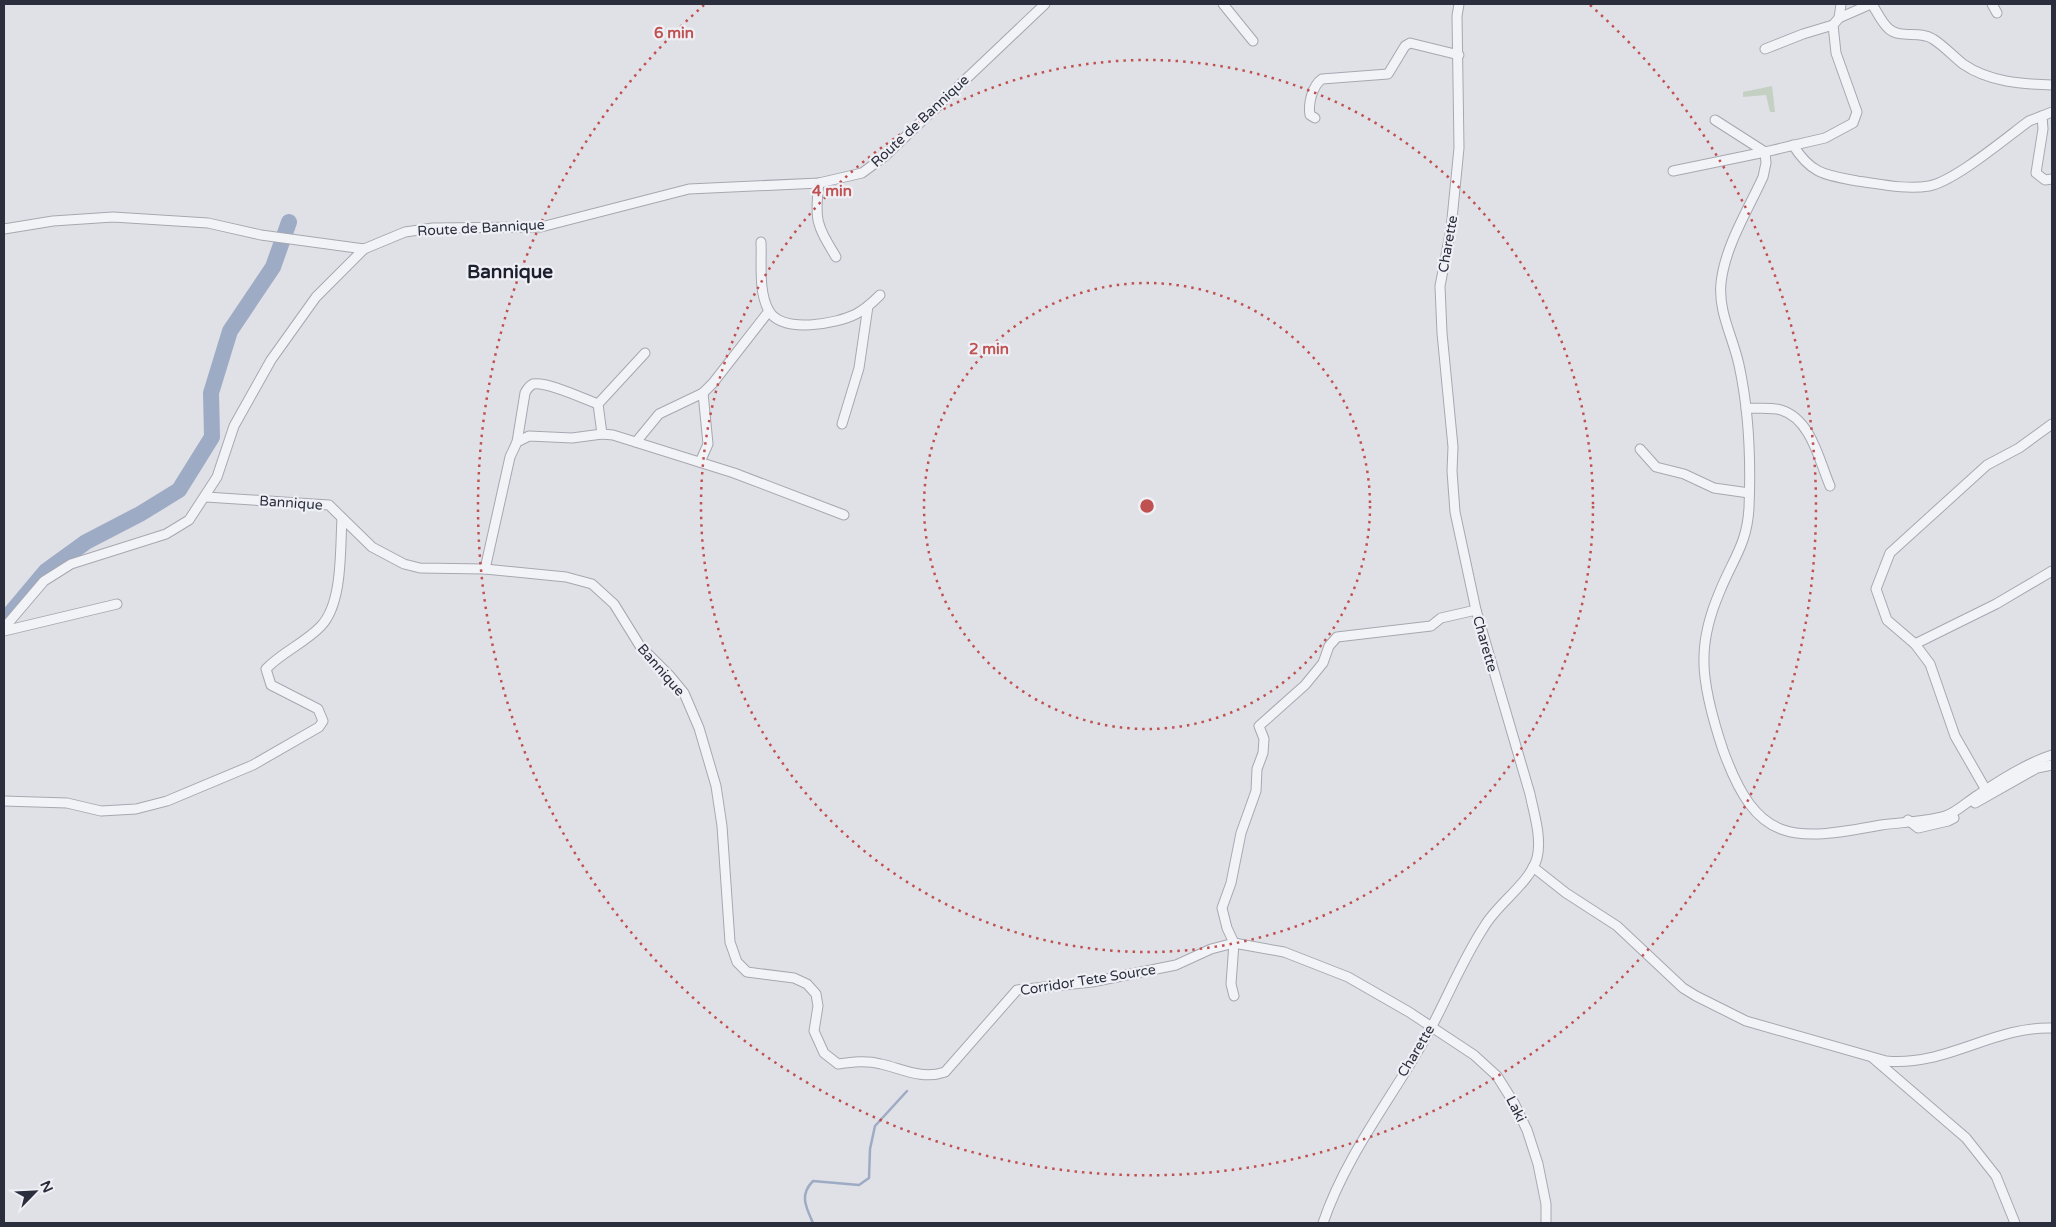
<svg xmlns="http://www.w3.org/2000/svg" width="2056" height="1227" viewBox="0 0 2056 1227" font-family="'Varela Round',sans-serif">
  <style>
    .green { fill: #c3d0c2 }
    .lines { fill: none; stroke-linecap: round; stroke-linejoin: round }
    .stream { stroke: #9eabc4; stroke-width: 2.5 }
    .river { stroke: #9eabc4; stroke-width: 16 }
    .minor-casing { stroke: #a6a8b1; stroke-width: 11 }
    .minor { stroke: #f2f3f6; stroke-width: 9 }
    .ring { fill: none; stroke: #c05151; stroke-width: 2.5; stroke-dasharray: 2.5 5 }
    .labels { text-anchor: middle; dominant-baseline: central; stroke-width: 4.5; stroke-linejoin: round; paint-order: stroke }
    .street-label { font-size: 14px; fill: #2a2e3d; stroke: #eff0f5 }
    .district-label { font-size: 19px; font-weight: bold; fill: #1c1f2e; stroke: #eff0f5 }
    .centre { fill: #c05151; stroke: #eff0f5; stroke-width: 2.5 }
    .ring-label { font-size: 15px; text-anchor: middle; font-weight: bold; fill: #c05151; stroke: #eff0f5; stroke-width: 4.5; stroke-linejoin: round; paint-order: stroke }
  </style>
  <rect width="100%" height="100%" fill="#e0e1e7"/>
  <path class="green" d="M1772 86 1775 112H1770L1766 95 1743 97V92Z"/>
  <g class="lines">
    <path class="stream" d="M813 1223C806 1207 799 1195 813 1181L859 1185 869 1178 870 1149 875 1126 907 1091"/>
    <path class="river" d="M4 621 46 571 86 542 140 514 179 490 212 437 211 393 230 331 273 267 289 222"/>
    <defs>
      <g id="minor">
        <path d="M1223 4 1253 41"/>
        <path d="M1841 4 1839 18 1833 25 1836 53 1857 112 1853 123 1825 138 1765 152 1766 163 1763 177C1748 210 1725 246 1721 283 1718 312 1733 337 1739 365 1749 411 1751 461 1749 508 1747 544 1733 559 1720 591 1711 612 1704 636 1704 658 1703 687 1714 723 1723 750 1757 844 1791 842 1881 825 1902 822 1925 822 1945 816 1956 813 1968 801 1978 795 2000 780 2027 763 2052 755"/>
        <path d="M1872 4C1877 12 1882 23 1889 29 1901 39 1920 30 1933 39 1944 46 1953 56 1963 64 1989 82 2021 84 2052 85"/>
        <path d="M1992 4 1997 13"/>
        <path d="M1839 18 1871 4"/>
        <path d="M1765 49 1803 34 1833 25"/>
        <path d="M2052 112 2042 116 2043 129 2036 173 2045 180 2052 179"/>
        <path d="M1315 118 1310 115C1308 104 1312 86 1322 79L1388 74 1405 46 1410 43 1459 55"/>
        <path d="M1715 120 1765 152"/>
        <path d="M1793 145C1811 174 1825 175 1857 181 1880 184 1906 190 1929 186 1955 181 2007 137 2029 121L2042 116"/>
        <path d="M1673 171 1765 152"/>
        <path d="M819 183C814 221 817 225 836 257"/>
        <path d="M4 229 53 221 113 217 208 223 261 235 364 249"/>
        <path d="M761 242C762 262 758 292 769 311 783 334 836 324 856 314 866 309 873 302 880 295"/>
        <path d="M1746 408C1757 409 1771 407 1781 410 1811 419 1819 460 1830 486"/>
        <path d="M842 424 859 368 868 306"/>
        <path d="M602 434 598 404 645 353"/>
        <path d="M517 442 525 393C527 389 529 386 533 384 547 381 584 399 598 404"/>
        <path d="M636 442 659 414 703 393 713 383 769 311"/>
        <path d="M1640 449 1656 467 1684 474 1714 488 1749 493"/>
        <path d="M700 462 708 444 703 393"/>
        <path d="M206 497 329 505 372 547 404 564 420 568 485 569 566 577 592 584 614 604 640 646 670 676 684 693 699 728 716 786 722 826 730 942 737 962 747 972 794 978 807 984 816 994 818 1006 814 1031 824 1053 838 1064C852 1062 866 1060 881 1064 903 1069 922 1080 945 1072L1017 990 1092 982 1176 965 1211 949 1234 943 1284 952 1348 977 1409 1012 1474 1055 1497 1076 1514 1103 1527 1130 1538 1164 1546 1204V1223"/>
        <path d="M485 569 510 457 517 442 529 436 572 438 602 434 613 435 734 473 844 515"/>
        <path d="M4 628 44 581 71 564 166 534 189 520 217 477 234 426 271 360 316 297 364 249 405 232 433 228 541 227 689 189 819 183 862 173 885 156 1045 4"/>
        <path d="M4 631 117 604"/>
        <path d="M1915 644 1996 604 2052 571"/>
        <path d="M1986 790 1955 736 1930 664 1915 644 1887 620 1876 589 1890 553 1987 465 2019 448 2052 424"/>
        <path d="M4 801 67 803 101 811 136 809 167 801 253 765 319 727 323 721 318 709 271 685 266 669C282 652 305 643 321 626 343 603 340 549 342 518"/>
        <path d="M1975 803 2037 768 2052 765"/>
        <path d="M1908 820 1918 828 1948 821 1954 818"/>
        <path d="M1533 867 1566 893 1617 926 1683 988 1696 996 1746 1021 1886 1061C1945 1067 1994 1026 2052 1028"/>
        <path d="M1234 996 1231 984 1234 943 1227 928 1222 908 1231 883 1241 833 1256 791 1257 769 1263 753 1264 739 1259 726 1305 685 1323 663 1329 646 1337 637 1431 626 1441 618 1476 610"/>
        <path d="M1873 1058 1966 1138 1996 1176 2015 1223"/>
        <path d="M1323 1223C1347 1152 1396 1093 1431 1028 1449 994 1463 959 1484 927 1497 904 1530 883 1537 858 1542 838 1534 814 1530 794L1476 610 1455 512 1452 471 1453 447 1442 333 1440 286 1451 229 1459 148 1457 16 1459 4"/>
      </g>
    </defs>
    <use href="#minor" class="minor-casing"/>
    <use href="#minor" class="minor"/>
  </g>
  <g class="ring">
    <circle cx="1147" cy="506" r="223"/>
    <circle cx="1147" cy="506" r="446"/>
    <path d="M1590 5A669 669 0 1 1 704 5"/>
  </g>
  <g class="labels">
    <g class="street-label">
      <text transform="translate(920 121) rotate(-43)">Route de Bannique</text>
      <text transform="translate(481 228) rotate(-3)">Route de Bannique</text>
      <text transform="translate(1448 244) rotate(-80)">Charette</text>
      <text transform="translate(291 503) rotate(4)">Bannique</text>
      <text transform="translate(1485 644) rotate(74)">Charette</text>
      <text transform="translate(661 670) rotate(49)">Bannique</text>
      <text transform="translate(1088 980) rotate(-9)">Corridor Tete Source</text>
      <text transform="translate(1416 1051) rotate(-59)">Charette</text>
      <text transform="translate(1516 1109) rotate(63)">Laki</text>
    </g>
    <g class="district-label">
      <text x="510" y="272">Bannique</text>
    </g>
  </g>
  <circle cx="1147" cy="506" r="8" class="centre"/>
  <g class="ring-label">
    <text x="674" y="38">6 min</text>
    <text x="832" y="196">4 min</text>
    <text x="989" y="354">2 min</text>
  </g>
  <rect width="2056" height="1227" fill="none" stroke="#2a2e3d" stroke-width="10"/>
  <g transform="translate(35 1192) rotate(66)" stroke="#eff0f5" stroke-width="4" paint-order="stroke">
  <path d="M0-4L9 19L0 12L-9 19Z" fill="#2a2e3d"/>
  <text y="-8" font-size="14" font-weight="bold" text-anchor="middle" fill="#2a2e3d">N</text>
  </g>
</svg>
